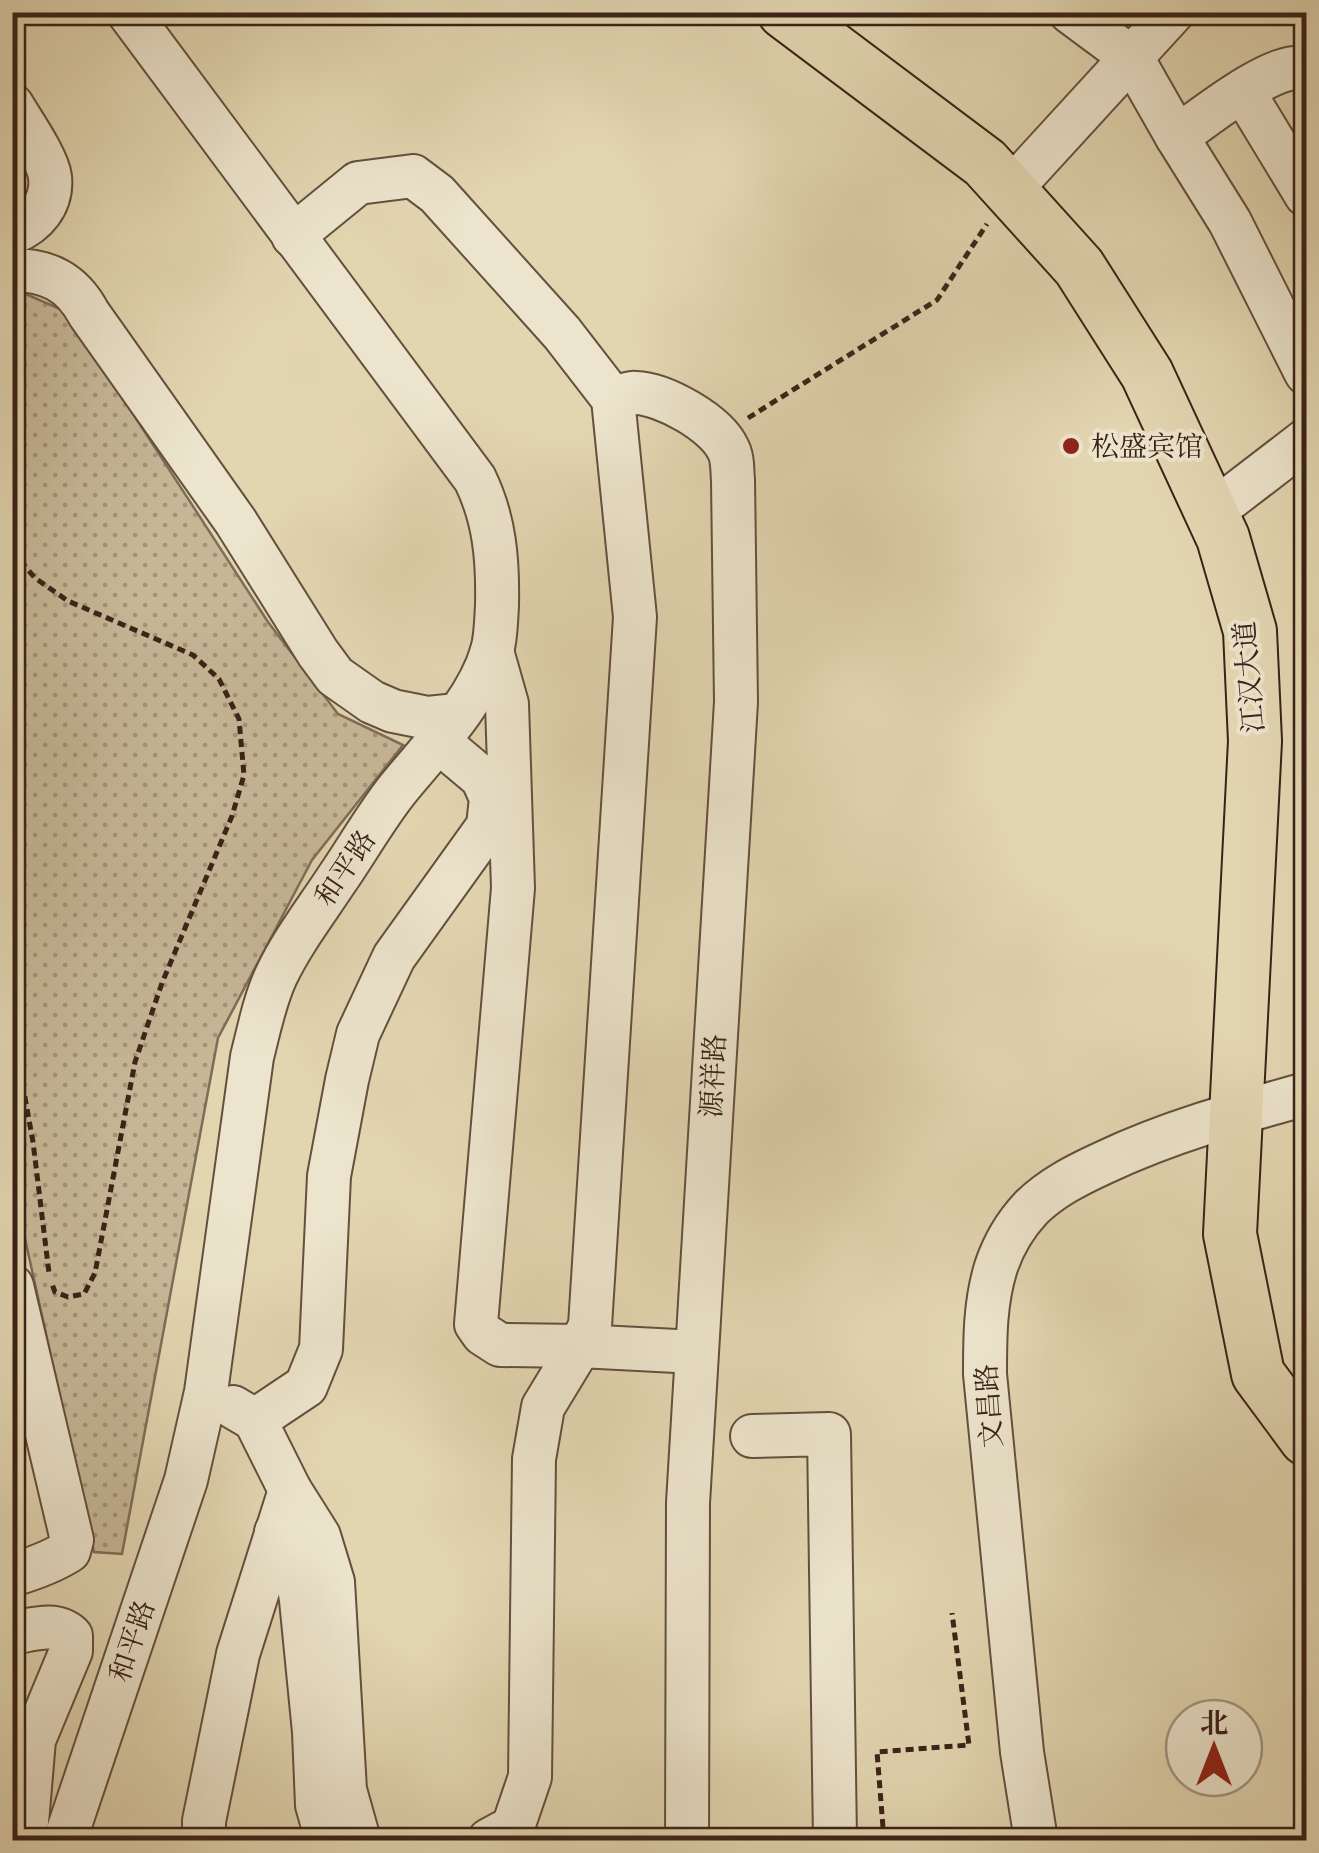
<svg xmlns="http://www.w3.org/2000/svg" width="1319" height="1853" viewBox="0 0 1319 1853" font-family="'IM FELL French Canon','Noto Serif SC',serif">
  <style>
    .park { fill: url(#park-dots); stroke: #806c58; stroke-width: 2.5 }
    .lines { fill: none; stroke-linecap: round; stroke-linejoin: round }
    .minor-casing { stroke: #654f3e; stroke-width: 46 }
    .major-casing { stroke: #3b2218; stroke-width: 56 }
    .path { stroke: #3b2218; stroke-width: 5; stroke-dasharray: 8 5; stroke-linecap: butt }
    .minor { stroke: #ece4cc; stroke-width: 42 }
    .major { stroke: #e2d6b1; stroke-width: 52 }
    .poi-dot { fill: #8f2418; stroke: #ece4cc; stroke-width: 4 }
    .labels { text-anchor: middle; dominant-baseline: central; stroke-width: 8; stroke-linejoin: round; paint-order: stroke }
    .poi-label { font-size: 28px; fill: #3b2218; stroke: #ece4cc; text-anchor: start }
    .street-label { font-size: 28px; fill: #3b2218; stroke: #ece4cc }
  </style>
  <defs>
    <pattern id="park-dots" width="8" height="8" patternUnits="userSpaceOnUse" patternTransform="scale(2.5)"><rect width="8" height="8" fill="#c6b797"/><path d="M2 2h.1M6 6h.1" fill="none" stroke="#a2947a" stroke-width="1.8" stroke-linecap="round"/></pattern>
  </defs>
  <rect width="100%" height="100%" fill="#e2d6b1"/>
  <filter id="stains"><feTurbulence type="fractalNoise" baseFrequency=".002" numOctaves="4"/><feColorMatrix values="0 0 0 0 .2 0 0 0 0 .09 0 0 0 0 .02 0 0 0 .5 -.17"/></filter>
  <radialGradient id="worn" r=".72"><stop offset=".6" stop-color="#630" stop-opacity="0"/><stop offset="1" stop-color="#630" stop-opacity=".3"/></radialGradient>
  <path class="park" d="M12 288 67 312 268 622 338 714 403 745 312 860 218 1038 122 1554 94 1552 13 1184Z"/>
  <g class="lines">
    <defs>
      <g id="minor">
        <path d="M1070 12 1132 58 1177 137 1230 222 1306 373"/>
        <path d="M1243 91 1306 195"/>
        <path d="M12 105C22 122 48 159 50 177 53 204 35 224 12 233"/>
        <path d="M1177 137C1202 119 1278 58 1306 69"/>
        <path d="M1010 190 1173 12"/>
        <path d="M293 236 358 183 413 176 437 194 562 333 613 399 635 617 590 1326 580 1346 543 1407 534 1459 530 1777 513 1827 489 1840"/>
        <path d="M12 270C48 270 72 282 89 314L236 522 318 653 335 676 372 702 393 711 428 718 457 715"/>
        <path d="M613 399C620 397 629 392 636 393 664 394 716 423 728 449 733 458 732 470 733 480L736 702 688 1503 687 1840"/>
        <path d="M1211 513 1306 440"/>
        <path d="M492 651 507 704 513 888 476 1324 483 1334 500 1345 580 1346 696 1352"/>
        <path d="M12 1286 72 1540 69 1551C52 1562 32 1569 12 1575"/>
        <path d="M233 1407 255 1420 290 1490 319 1536 333 1582 345 1790 359 1840"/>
        <path d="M255 1420 306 1386 321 1349 329 1176 347 1080 358 1034 394 957 488 826 491 798 482 778 438 741"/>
        <path d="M752 1436 829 1434 835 1840"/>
        <path d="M276 1532 294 1556 301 1600 314 1732 317 1805 327 1840"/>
        <path d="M12 1633C32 1630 55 1621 71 1636V1651L34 1740 26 1834 12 1837"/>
        <path d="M65 1840 186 1480 206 1392 252 1057C259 1030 264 1002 276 976 292 942 316 911 337 879 357 850 375 818 397 790 430 749 477 703 492 651 496 638 496 620 497 606 498 561 495 520 475 479L128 12"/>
        <path d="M204 1840V1821L238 1654 290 1490"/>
        <path d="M1036 1840 1022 1752 985 1374C985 1338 985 1302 996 1267 1003 1246 1016 1224 1031 1208 1051 1188 1077 1175 1103 1163 1168 1132 1237 1113 1306 1094"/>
      </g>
      <path id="major" d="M784 12 985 163 1079 267 1147 374 1223 538 1250 631 1255 741 1230 1234 1258 1374 1306 1439"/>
    </defs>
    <use href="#minor" class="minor-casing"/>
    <use href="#major" class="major-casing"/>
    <g class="path">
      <path d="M748 418 937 300 987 224"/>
      <path d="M12 551 35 578 68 601 193 655 219 679 239 719 244 775 232 816 162 983 135 1062 95 1273 84 1294 68 1297 55 1292 52 1284"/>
      <path d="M12 1074 24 1092 33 1142 49 1273"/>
      <path d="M884 1840 877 1752 969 1745 952 1613"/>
    </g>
    <use href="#minor" class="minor"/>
    <use href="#major" class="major"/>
  </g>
  <circle class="poi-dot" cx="1071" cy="446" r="10"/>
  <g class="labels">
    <g class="poi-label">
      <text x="1091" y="446">松盛宾馆</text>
    </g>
    <g class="street-label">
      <text transform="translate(1249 677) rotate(-95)">江汉大道</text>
      <text transform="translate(345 868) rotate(-56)">和平路</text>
      <text transform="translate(713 1076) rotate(-87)">源祥路</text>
      <text transform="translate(989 1406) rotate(-94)">文昌路</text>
      <text transform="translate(132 1641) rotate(-71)">和平路</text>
    </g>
  </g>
  <rect width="1319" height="1853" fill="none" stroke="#e2d6b1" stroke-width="50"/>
  <rect x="15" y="15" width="1289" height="1823" fill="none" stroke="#3b2218" stroke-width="5"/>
  <rect x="25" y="25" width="1269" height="1803" fill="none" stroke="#3b2218" stroke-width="2.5"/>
  <g transform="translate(1214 1748)"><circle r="48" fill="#ece4cc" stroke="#a59684" stroke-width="2.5"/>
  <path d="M0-8L18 38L0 25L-18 38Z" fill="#8f2418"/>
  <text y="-15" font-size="28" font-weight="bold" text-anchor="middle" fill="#3b2218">北</text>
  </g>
  <rect width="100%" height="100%" filter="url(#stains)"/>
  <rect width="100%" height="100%" fill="url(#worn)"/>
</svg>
